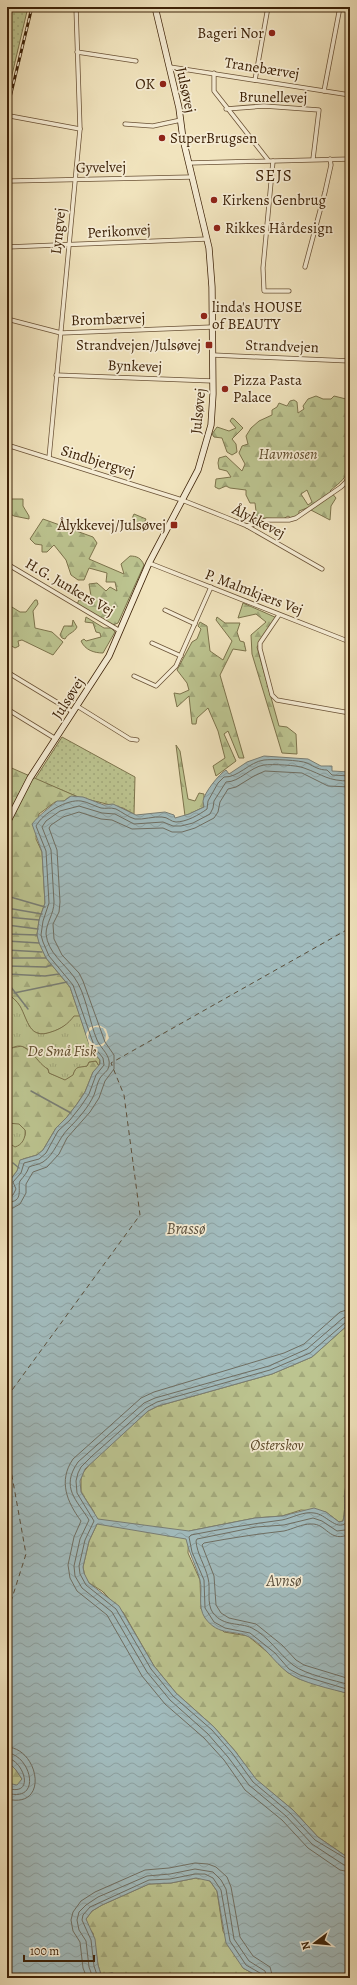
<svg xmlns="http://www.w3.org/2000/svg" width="357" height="1985" viewBox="0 0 357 1985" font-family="Alegreya,serif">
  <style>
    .grass { fill: url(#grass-dots); stroke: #7c734c }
    .forest { fill: url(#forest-firs); stroke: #7c734c; fill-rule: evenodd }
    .park { fill: url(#park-tufts); stroke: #7c734c }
    .water { fill: url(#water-waves); stroke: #797e75 }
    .pier { fill: #f1e4be; fill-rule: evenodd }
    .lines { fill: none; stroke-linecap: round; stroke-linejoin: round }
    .shore { stroke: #6f6e62; stroke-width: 1 }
    .stream { stroke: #797e75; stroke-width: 1.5 }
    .ferry { stroke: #5b503e; stroke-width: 1; stroke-dasharray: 5 4; stroke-linecap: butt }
    .street-casing { stroke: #6a5236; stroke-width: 5 }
    .secondary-casing { stroke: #3d2208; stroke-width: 7 }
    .street { stroke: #f6edd5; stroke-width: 3.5 }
    .secondary { stroke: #f6edd5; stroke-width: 5.5 }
    .rail-casing { stroke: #3d2208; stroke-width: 3 }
    .rail { stroke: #f6edd5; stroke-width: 1.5; stroke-dasharray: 4.5; stroke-linecap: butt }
    .poi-dot { fill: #8f2418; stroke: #f6edd5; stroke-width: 1.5 }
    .labels { text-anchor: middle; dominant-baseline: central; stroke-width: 3.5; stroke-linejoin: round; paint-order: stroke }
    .poi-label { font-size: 15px; fill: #3d2208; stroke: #f6edd5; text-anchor: start }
    .street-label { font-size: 15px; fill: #3d2208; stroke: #f6edd5 }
    .park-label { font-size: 15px; font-style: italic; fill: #5d4a2a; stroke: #f6edd5 }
    .water-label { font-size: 16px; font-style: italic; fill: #5b503e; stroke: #f6edd5 }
    .quarter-label { font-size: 17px; letter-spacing: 1px; fill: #3d2208; stroke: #f6edd5 }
  </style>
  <defs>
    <pattern id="grass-dots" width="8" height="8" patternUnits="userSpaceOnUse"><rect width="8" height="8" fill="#bcc490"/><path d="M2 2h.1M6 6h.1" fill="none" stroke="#a2a87b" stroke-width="1.8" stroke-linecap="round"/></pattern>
    <pattern id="forest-firs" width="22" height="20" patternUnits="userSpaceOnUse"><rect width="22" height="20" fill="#bcc490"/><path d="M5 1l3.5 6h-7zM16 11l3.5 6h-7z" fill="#a2a87b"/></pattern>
    <pattern id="park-tufts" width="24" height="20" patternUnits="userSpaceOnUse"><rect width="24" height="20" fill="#bcc490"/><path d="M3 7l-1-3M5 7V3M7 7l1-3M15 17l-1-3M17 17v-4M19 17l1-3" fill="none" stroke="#a2a87b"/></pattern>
    <pattern id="water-waves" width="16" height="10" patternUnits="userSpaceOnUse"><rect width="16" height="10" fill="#a1bbbd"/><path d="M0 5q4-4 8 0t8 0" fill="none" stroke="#8ca0a1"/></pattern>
  </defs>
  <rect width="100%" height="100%" fill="#f1e4be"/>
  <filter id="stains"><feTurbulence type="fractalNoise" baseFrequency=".005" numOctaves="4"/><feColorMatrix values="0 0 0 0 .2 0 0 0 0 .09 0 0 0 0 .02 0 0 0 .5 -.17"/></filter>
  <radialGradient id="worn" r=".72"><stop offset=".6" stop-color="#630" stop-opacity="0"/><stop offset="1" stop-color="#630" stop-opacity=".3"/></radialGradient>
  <g class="grass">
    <path d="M7 7H28L7 96Z"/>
    <path d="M134 514 146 519 143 525 130 523Z"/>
    <path d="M62 737 135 777 134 814 123 808 78 797 35 779Z"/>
  </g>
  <g class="forest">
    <path d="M316 396 323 399H331L334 396 350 400V463C346 480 341 481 330 491L336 498 331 506 330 520 307 508 299 511V516L293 519 288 516 283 519 262 518 253 522 249 519V515L256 511 255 503H250L246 495V490L230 488 226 486 219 489 215 487 216 479 231 477 227 471 219 469 218 463 219 458 226 456 242 471 245 464 239 453 242 446 248 444 246 436 251 428 259 421 272 415V410L277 407 279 403 287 406 290 401 294 400 297 402 298 413 304 409 303 406 308 399ZM307 490 312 502 308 505 301 494Z"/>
    <path d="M232 418 234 419 243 428 232 439 236 444 237 452 232 455 227 452 222 438 214 437 212 434 217 427 229 431 236 428 230 421Z"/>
    <path d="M7 499H23V506L29 516V519L14 516 7 512Z"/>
    <path d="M43 519 93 537 97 543 89 559 124 574 121 564 130 556C137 556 141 558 144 565L118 623 113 625 77 604 79 600 84 602 91 596 89 584 97 583 106 591 110 587 117 591 115 582H106L107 573 89 568 84 580H78L71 575 66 560 54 545 47 552H42V545L35 544 30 539Z"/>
    <path d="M35 600H37L38 604 33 611 35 628 52 632 63 642 53 655 22 640 18 641 19 646 15 648 7 643V604L20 612H26Z"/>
    <path d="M243 603 277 618 257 647 279 726 287 727 296 734 297 754 282 753 252 654 251 635 266 622 256 614 238 618Z"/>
    <path d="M86 617 104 628H111L115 632 103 653C94 653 85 650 81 641L84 639 86 641 101 637 100 633 96 632 93 623 85 622Z"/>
    <path d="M217 617 225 623H240L237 632 240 641 244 642 246 651 233 649 220 675 244 758H239L228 731 224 734 236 761 216 776 213 766 225 758 218 731 208 708 197 718 196 724H192L189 696 177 707 174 693 180 694 189 690 187 683 177 670 192 642 197 639 201 629 198 626 200 622 207 626 210 651 223 660 232 641 216 620Z"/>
    <path d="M73 620 77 627C74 633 68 633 65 639L62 638 60 635 64 626H72Z"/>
    <path d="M176 745 180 751 188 799 195 801 199 793 204 794V807L185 816Z"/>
    <path d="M7 766 78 797H69L64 801 55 802 39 814 36 839 42 852 45 903 39 920 37 935 46 958 70 987 80 1016 73 1018C68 1025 60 1029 52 1032 29 1040 28 1021 20 1007 17 1001 12 997 7 993Z"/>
    <path d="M22 1046C34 1053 40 1064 48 1069L49 1073 64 1079 71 1076 77 1067 87 1066 89 1062 96 1061 99 1066 93 1072 85 1092 77 1104 67 1117 56 1128 43 1150 37 1155 23 1159 17 1171 7 1184V1136L10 1143 19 1145C33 1128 22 1126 7 1123V1051L11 1048Z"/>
    <path d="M350 1323V1477C341 1489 347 1506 343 1521L339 1522 326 1512 301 1510 282 1516 255 1518 189 1531 188 1553 200 1580 201 1609 224 1632 248 1636 272 1656 287 1672 299 1679 350 1694V1859L318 1837 293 1810 255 1779 235 1751 214 1727 176 1693 154 1666 123 1612 102 1591 89 1583 85 1577 83 1567 89 1541 97 1524 94 1512 81 1492V1475L95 1458 148 1411 158 1406 272 1374 312 1357Z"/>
    <path d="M7 1761 16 1770 22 1779 19 1785 14 1786 7 1783Z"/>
    <path d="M196 1878 198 1879 204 1878 210 1881 217 1891 223 1931 243 1968 261 1978H102L98 1965 93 1933 87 1926 86 1919 92 1911 102 1905 149 1884 171 1883Z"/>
  </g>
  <g class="park">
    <path d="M7 993C12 997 17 1001 20 1006 28 1020 29 1040 51 1032 61 1029 68 1024 74 1016H80L91 1049 100 1060 99 1066 96 1061 89 1062 87 1066C79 1068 76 1065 73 1075L65 1080 49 1073 48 1069C34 1062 28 1035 7 1051Z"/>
    <path d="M7 1123 19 1124 25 1130C26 1138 22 1145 15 1147 6 1143 7 1131 7 1123Z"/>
  </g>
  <path class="water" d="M264 756 308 759 321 766H332V771L350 772V1323L312 1357 272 1374 158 1406 148 1411 85 1469 80 1481 81 1492 98 1519 189 1531 255 1518 282 1516 314 1508 326 1512 339 1522 343 1521C347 1506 341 1489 350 1477V1694C332 1689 301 1683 287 1672 274 1662 264 1645 249 1637 234 1629 219 1637 205 1618 197 1606 203 1592 200 1580 196 1565 189 1554 186 1539L97 1524 89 1541 83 1567 84 1573 89 1583 119 1606 154 1666 176 1693 214 1727 235 1751 256 1779 293 1810 318 1837 350 1859V1978H261L243 1968 226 1943 217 1891 210 1881 196 1878 171 1883 149 1884 102 1905 92 1911 86 1919 95 1939 98 1965 102 1978H7V1783L17 1785 22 1779 16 1770 7 1761V1193L9 1194 12 1188 7 1186V1184L17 1171 20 1160 37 1155 43 1150 56 1128 67 1117 77 1104 85 1092 93 1072 100 1064V1060L91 1049 87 1038 70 987 46 958 39 943 37 935 39 920 45 903 42 852 32 824C40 814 48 809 57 801H64L71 796 83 797 104 805 113 804 136 815 165 812 174 815 175 818 189 814 204 807C204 805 203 803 203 801 204 793 219 774 226 770L229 774 247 762Z"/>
  <path class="pier" d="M99 1025 106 1029 109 1038 103 1046 95 1047 89 1044 86 1034 90 1027ZM95 1027 103 1028 106 1034 105 1042 100 1045H94L88 1038 89 1032Z"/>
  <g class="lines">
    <g class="shore">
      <path d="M7 1197 13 1195 16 1189 13 1182 21 1173 24 1163 39 1159 46 1153 58 1131 70 1120 81 1106 89 1094 96 1075 104 1065 103 1058 95 1048 91 1037 73 985 49 956 43 942 41 935 43 921 49 903 46 851 36 826C43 813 67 799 81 801 88 802 94 806 101 808 106 809 110 807 116 809 122 812 128 817 135 819 143 820 154 816 162 817 168 817 171 822 176 822 186 822 199 815 207 809L208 801 218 783 224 777C238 778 249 762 264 760 272 759 300 760 307 763 315 767 319 770 327 770L332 775 350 776"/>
      <path d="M7 1202C25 1203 17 1187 20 1181 24 1176 27 1173 29 1167 33 1165 38 1165 43 1162 55 1154 58 1139 68 1129 78 1119 88 1108 94 1095 96 1090 97 1083 100 1078 103 1073 108 1072 109 1066 111 1055 101 1049 97 1040 89 1021 86 993 74 977 64 963 48 953 46 934 46 923 54 914 54 902L51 850 42 827 46 821 60 811 79 806 102 813 115 814 134 824 163 822 173 826H181L193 823 210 814 213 808 214 801 226 782C240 782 250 767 264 765 272 764 297 765 304 768 324 775 327 781 350 781"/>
      <path d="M7 1208H13L20 1204 26 1193V1184L33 1172 47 1167 59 1154 67 1138 90 1112 99 1098 105 1081 114 1069V1055L105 1042 83 981 79 973 62 955 54 939 53 924 59 912 60 902 57 850 49 828 51 825 63 817 79 812 101 819 112 820 132 829 163 828 172 832H182L195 828 214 818 218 812 220 802 228 789 236 787 254 776 265 771 302 773 328 786 350 787"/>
      <path d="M350 1309 340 1312 304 1344 284 1353 154 1392 141 1398 73 1459C58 1481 67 1502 81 1521L74 1537 68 1565 70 1578 77 1591 107 1615 142 1676 165 1704 204 1738 224 1760 245 1790 282 1820 308 1848 340 1870 350 1872"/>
      <path d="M350 1315 343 1318 307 1349 269 1366 155 1398 144 1403 78 1462C60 1488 77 1500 89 1520L80 1539 74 1566 75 1576 82 1588 112 1612 147 1672 170 1700 208 1734 228 1757 249 1785 286 1816 312 1844 344 1865 350 1866"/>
      <path d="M350 1320 346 1322 310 1353 270 1370 157 1402 146 1408 92 1456 81 1467 78 1473 76 1481 77 1493 94 1521 85 1540 79 1566 80 1574 86 1585 116 1609 151 1669 173 1696 212 1730 232 1753 253 1782 290 1813 315 1840 350 1861"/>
      <path d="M350 1484V1512L346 1523C336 1531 326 1514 314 1513 304 1511 292 1518 282 1520 251 1524 221 1529 191 1535L189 1537 192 1552 204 1580 205 1608 214 1622 225 1628 250 1633 275 1653 289 1669 300 1675 350 1690"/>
      <path d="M350 1526 345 1530 337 1531 322 1521 313 1518 284 1525 256 1527 197 1539 196 1541C197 1554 205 1565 208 1578 211 1589 206 1603 213 1613 224 1627 239 1622 252 1628 268 1636 279 1654 293 1665 306 1675 334 1680 350 1685"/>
      <path d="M350 1534C329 1544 327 1523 311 1524 301 1524 293 1529 284 1531 257 1534 231 1538 204 1543L202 1545 214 1576 216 1605 221 1613 229 1618 256 1624 282 1645 296 1660 304 1665 350 1679"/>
      <path d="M7 1747C39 1748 50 1810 7 1799"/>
      <path d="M7 1753C31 1754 43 1804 7 1793"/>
      <path d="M7 1758C24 1760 36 1798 7 1788"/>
      <path d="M87 1978 83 1968 80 1942 73 1931 71 1920 73 1912 81 1901 95 1892 145 1870 169 1868 195 1863 208 1864 216 1867 227 1877 231 1887 240 1937 253 1956 270 1967 273 1978"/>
      <path d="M93 1978 89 1967 86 1941 79 1930 77 1920 79 1912 86 1905 98 1897 147 1876 170 1874 195 1869 213 1872 221 1880 226 1889 234 1939 249 1961 265 1971 267 1978"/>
      <path d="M98 1978 94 1966 91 1940 82 1920 83 1915 90 1907 149 1880 170 1879 195 1874H205L213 1878 221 1890 230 1941 246 1965 260 1973 262 1978"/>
    </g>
    <g class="stream">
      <path d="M7 896 45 907"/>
      <path d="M7 908 42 914"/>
      <path d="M7 917 39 920"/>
      <path d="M7 925 38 929"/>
      <path d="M7 934 37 935"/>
      <path d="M7 941 39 943"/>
      <path d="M7 950 42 952"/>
      <path d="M7 958H46"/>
      <path d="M7 966 46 967 51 965"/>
      <path d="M7 974 45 976 59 974"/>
      <path d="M7 982 28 1009"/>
      <path d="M14 993 67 982"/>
      <path d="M31 1091 71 1113"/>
      <path d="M7 1157 10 1160"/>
      <path d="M13 1163 19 1168"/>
      <path d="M102 1975 112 1973 121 1978"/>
    </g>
    <g class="ferry">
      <path d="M7 1397 140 1215 124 1095 111 1063 350 928"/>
      <path d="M7 1448 26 1554 7 1614"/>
    </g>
    <defs>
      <g id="street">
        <path d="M77 52 136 61"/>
        <path d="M170 67 350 95"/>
        <path d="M214 73V91L268 160"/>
        <path d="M255 80 268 7"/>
        <path d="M324 91 340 7"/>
        <path d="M226 109 264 106 319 110 313 159"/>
        <path d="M10 116 80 129"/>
        <path d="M125 124 153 126 181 120"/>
        <path d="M273 161 263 268 264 291H289"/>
        <path d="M189 163 350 159"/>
        <path d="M10 181 192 177"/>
        <path d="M7 247 207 239"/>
        <path d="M305 267 325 192 331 165 330 159"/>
        <path d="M7 319 61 333 212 327"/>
        <path d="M213 355 350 361"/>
        <path d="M56 375 213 381"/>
        <path d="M7 445 182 500 225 517 247 526 322 569"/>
        <path d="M49 458 80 129 76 7"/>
        <path d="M247 526 267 520H289L296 518 341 487 346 482 350 474"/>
        <path d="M149 563 350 642"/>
        <path d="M7 564 120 631"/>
        <path d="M165 610 195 624"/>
        <path d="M279 615 260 643V649L272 695 277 700 350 713"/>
        <path d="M152 643 181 656"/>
        <path d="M7 672 73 712"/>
        <path d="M134 676 156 686 176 666 211 587"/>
        <path d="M77 706 130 739 137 740"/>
        <path d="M7 709 56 739"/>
      </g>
      <path id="secondary" d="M7 823 30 778 109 656 149 563 198 470 211 425 213 394 212 287 209 248 183 139 179 108 155 7"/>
    </defs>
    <use href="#street" class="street-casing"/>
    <use href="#secondary" class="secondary-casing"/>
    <use href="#street" class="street"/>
    <use href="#secondary" class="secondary"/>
    <defs>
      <path id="rail" d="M7 110 32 7"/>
    </defs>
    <use href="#rail" class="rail-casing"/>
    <use href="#rail" class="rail"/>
  </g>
  <g class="poi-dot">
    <circle cx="272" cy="33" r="4"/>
    <circle cx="163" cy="84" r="4"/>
    <circle cx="162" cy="138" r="4"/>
    <circle cx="214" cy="200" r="4"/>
    <circle cx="217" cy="228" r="4"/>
    <circle cx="204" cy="316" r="4"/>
    <rect x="205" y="341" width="8" height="8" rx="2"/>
    <circle cx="225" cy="389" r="4"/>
    <rect x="170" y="521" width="8" height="8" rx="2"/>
  </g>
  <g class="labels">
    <g class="poi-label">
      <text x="264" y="33" text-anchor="end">Bageri Nor</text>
      <text x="155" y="84" text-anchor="end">OK</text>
      <text x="170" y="138">SuperBrugsen</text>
      <text x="222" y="200">Kirkens Genbrug</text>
      <text x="225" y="228">Rikkes Hårdesign</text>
      <text x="212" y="307">linda's HOUSE<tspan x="212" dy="17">of BEAUTY</tspan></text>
      <text x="201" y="345" text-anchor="end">Strandvejen/Julsøvej</text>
      <text x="233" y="380">Pizza Pasta<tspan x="233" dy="17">Palace</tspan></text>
      <text x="166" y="525" text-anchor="end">Ålykkevej/Julsøvej</text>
    </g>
    <g class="street-label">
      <text transform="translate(262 68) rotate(9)">Tranebærvej</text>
      <text transform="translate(186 90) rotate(78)">Julsøvej</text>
      <text transform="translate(273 97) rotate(1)">Brunellevej</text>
      <text transform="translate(101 167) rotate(-1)">Gyvelvej</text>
      <text transform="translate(58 231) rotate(-84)">Lyngvej</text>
      <text transform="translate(119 231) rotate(-3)">Perikonvej</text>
      <text transform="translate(108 319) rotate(-2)">Brombærvej</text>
      <text transform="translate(282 346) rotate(2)">Strandvejen</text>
      <text transform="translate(135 366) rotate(2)">Bynkevej</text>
      <text transform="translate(198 411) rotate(-84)">Julsøvej</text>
      <text transform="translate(98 461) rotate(17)">Sindbjergvej</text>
      <text transform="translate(259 521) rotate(27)">Ålykkevej</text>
      <text transform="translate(70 587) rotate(30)">H.G. Junkers Vej</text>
      <text transform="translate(254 592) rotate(21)">P. Malmkjærs Vej</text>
      <text transform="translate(68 698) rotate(-57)">Julsøvej</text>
    </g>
    <g class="park-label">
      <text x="288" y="454">Havmosen</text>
      <text x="62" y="1051">De Små Fisk</text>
      <text x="277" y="1445">Østerskov</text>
    </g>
    <g class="water-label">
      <text x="186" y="1229">Brassø</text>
      <text x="284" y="1581">Avnsø</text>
    </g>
    <g class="quarter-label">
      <text x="274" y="175">SEJS</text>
    </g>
  </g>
  <rect width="357" height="1985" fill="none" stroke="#f1e4be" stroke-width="24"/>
  <rect x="8" y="8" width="341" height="1969" fill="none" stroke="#3d2208" stroke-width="2"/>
  <rect x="12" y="12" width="333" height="1961" fill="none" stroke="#3d2208"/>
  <g transform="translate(315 1943) rotate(254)" stroke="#f6edd5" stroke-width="3" paint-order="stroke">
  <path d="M0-3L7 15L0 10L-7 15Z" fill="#3d2208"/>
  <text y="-6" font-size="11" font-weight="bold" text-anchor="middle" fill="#3d2208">N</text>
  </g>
  <path d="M24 1955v6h70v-6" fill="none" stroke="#3d2208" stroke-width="2"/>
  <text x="30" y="1955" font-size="12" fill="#3d2208" stroke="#f6edd5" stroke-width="3" paint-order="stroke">100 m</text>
  <rect width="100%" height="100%" filter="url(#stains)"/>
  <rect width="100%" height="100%" fill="url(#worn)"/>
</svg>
